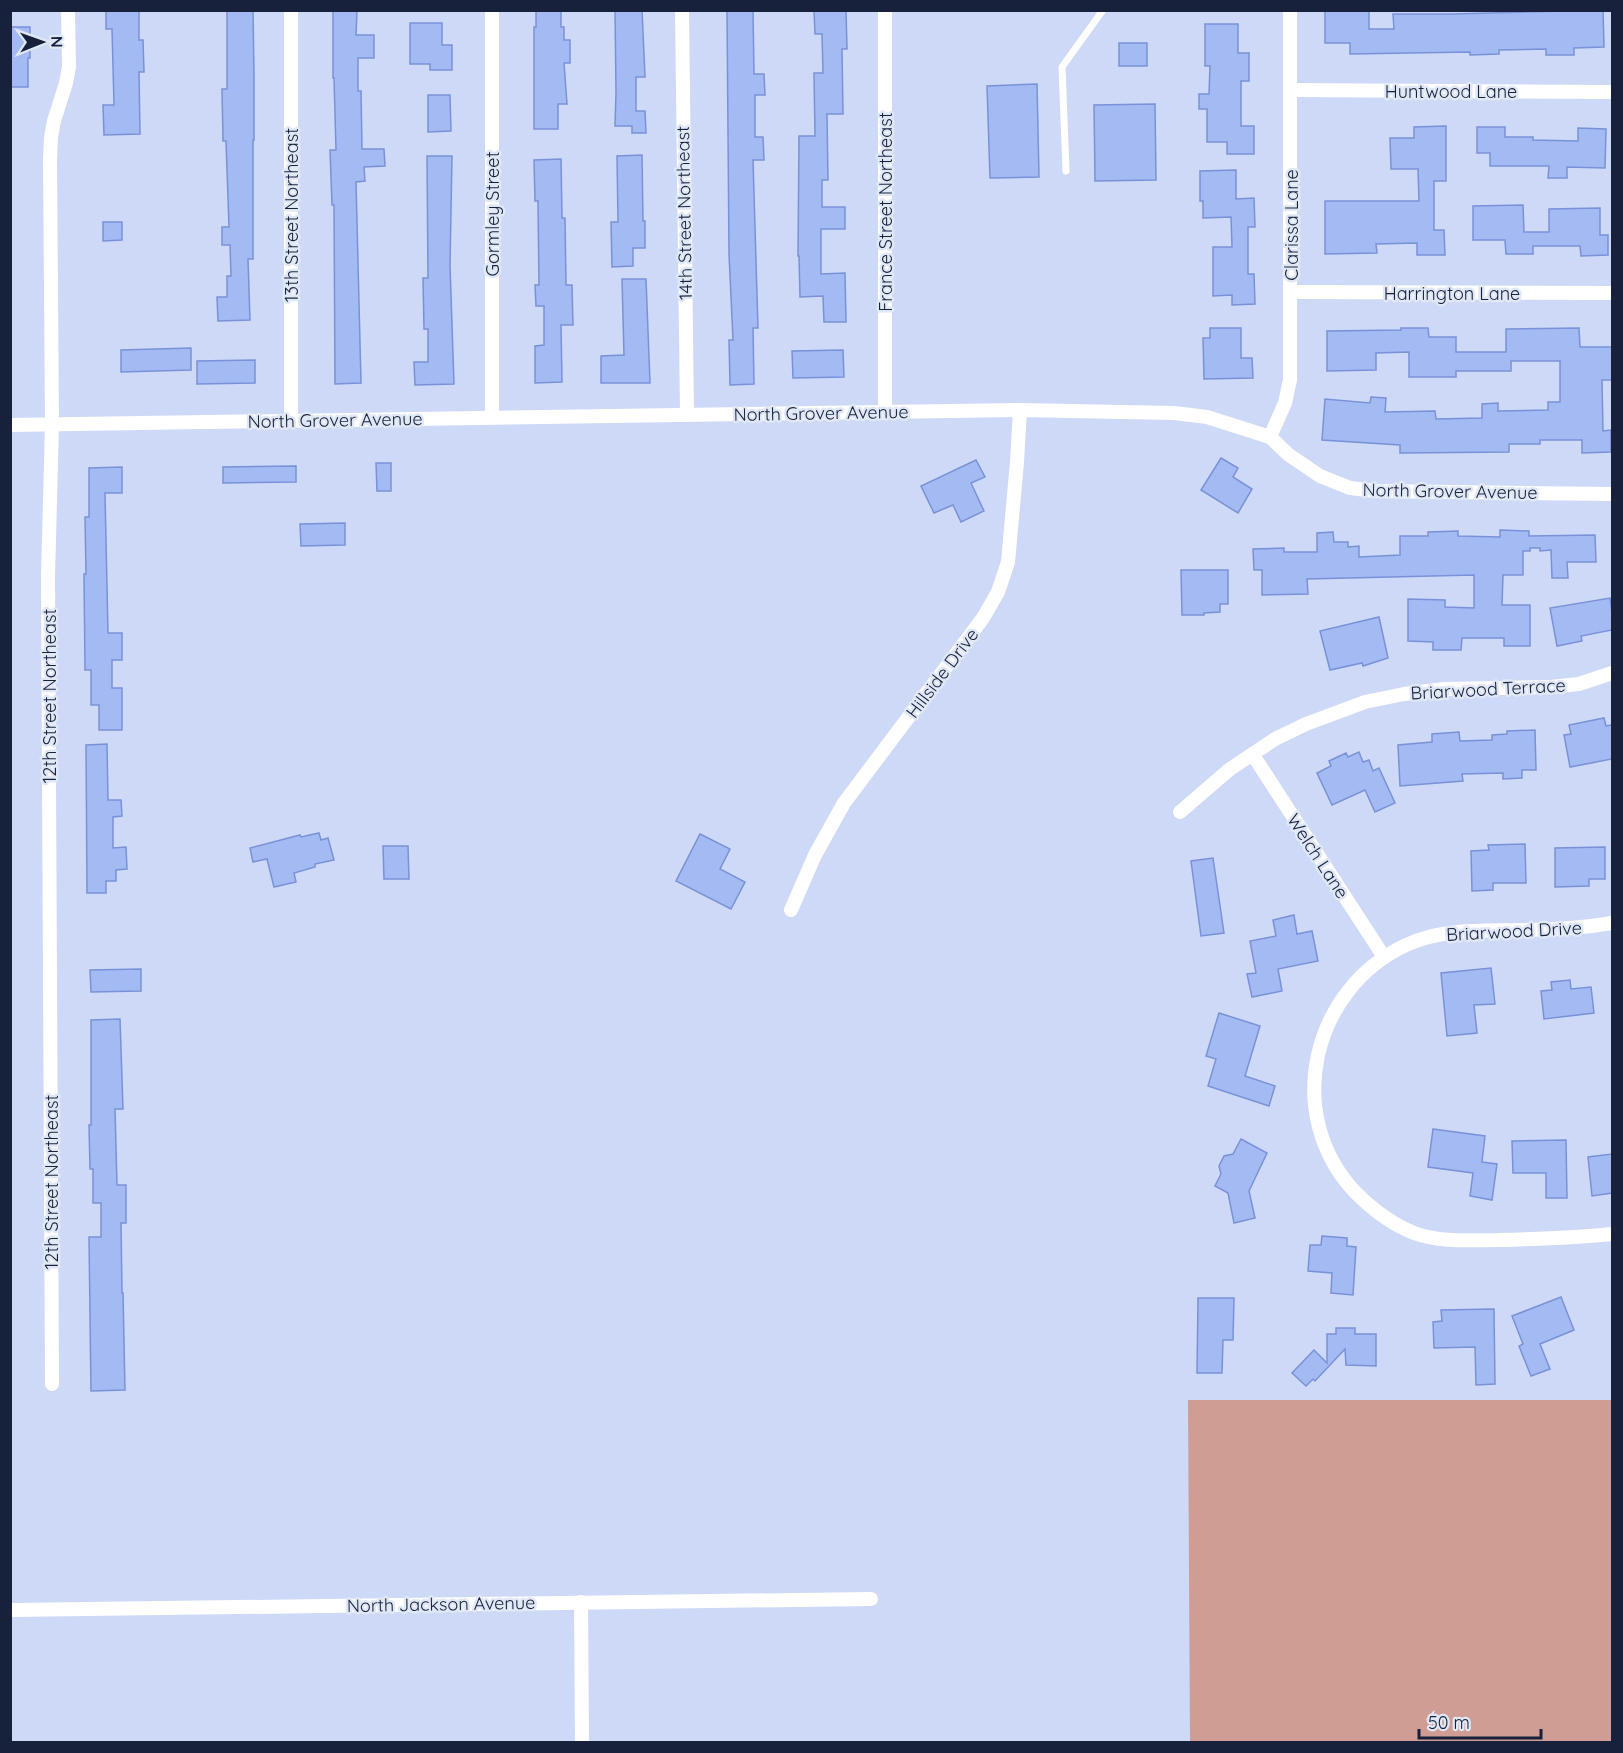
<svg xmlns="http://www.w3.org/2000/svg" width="1623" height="1753" viewBox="0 0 1623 1753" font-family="Quicksand,sans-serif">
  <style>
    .green { fill: #d09d95 }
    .building { fill: #a4baf3; stroke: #7992d7; stroke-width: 1.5 }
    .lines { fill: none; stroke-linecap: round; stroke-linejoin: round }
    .lane { stroke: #fff; stroke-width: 7 }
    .street { stroke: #fff; stroke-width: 14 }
    .labels { text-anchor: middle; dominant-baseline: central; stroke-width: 5; stroke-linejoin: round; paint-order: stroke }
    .street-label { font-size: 18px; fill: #17213c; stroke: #e0e7f5 }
  </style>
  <rect width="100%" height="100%" fill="#cdd9f7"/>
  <path class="green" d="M1188 1400H1612V1742H1190Z"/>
  <g class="building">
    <path d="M106 10H139V40H143L144 72H139L140 134 104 135 103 105H114L112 29H106Z"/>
    <path d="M227 10H253L254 77V140H253V259H248L250 320 218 321 217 297H227V276H231L230 245H222V227H229L226 141H223L222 89H227Z"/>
    <path d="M333 10H357L356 35H374V58H358V91H361L362 149H384L385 166 364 167 365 181 356 182 361 383 335 384 334 205H332L330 150H336L334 78H333Z"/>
    <path d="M536 10H561V27H564V40H570V63H564L567 104H558V129H534V27H536Z"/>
    <path d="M615 10H642L645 77H636V111H645L646 133H632V126H615L616 92Z"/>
    <path d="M814 10H846L847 49H842L843 114H827L828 180H822V207H845V229H821V274L845 273 846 322H824L823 296 800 297 799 256H798L799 136H815L814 73H823L822 34H815Z"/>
    <path d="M1325 10H1369V29H1394L1393 14H1452L1603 10 1604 47 1574 48V55H1546V49L1499 50V54L1470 55V52L1350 54V43H1325Z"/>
    <path d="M727 11H753L754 74H764L765 95H755V137H763L764 160H753L758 328H753L754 384 730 385 729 340H733L729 254Z"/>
    <path d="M410 23H442V45H452V70H430V64H410Z"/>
    <path d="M1205 24H1238V53H1249V81H1241V126H1254V154H1227V142H1207V109H1199V94H1209L1210 66H1205Z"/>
    <path d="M10 27H30V58H28V87H10Z"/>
    <rect x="1119" y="43" width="28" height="23"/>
    <path d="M1037 84 1039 177 990 178 987 86Z"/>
    <path d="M428 95H450L451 131 428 132Z"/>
    <path d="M1155 104 1156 180 1095 181 1094 105Z"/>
    <path d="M1446 126V181H1434V230H1444L1445 255H1417V243L1376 244 1377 253 1325 254V201H1419L1418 169H1391L1390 138H1414V127Z"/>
    <path d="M1477 127H1505V137H1533V140L1578 141V128L1606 129 1605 168 1567 167V178H1548L1549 166H1490V153H1477Z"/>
    <path d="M642 155 643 221H645V248H633V266L612 267 611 222H618L617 156Z"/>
    <path d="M427 156H452L450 265 454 384 415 385 414 362H428V329H424L423 278H428Z"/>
    <path d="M561 159 562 218H565L566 285H572L573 325H561L562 382 535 383V346L544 345V306H536L535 285H539L538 201H535L534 160Z"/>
    <path d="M1236 170V199L1254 198 1255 227H1248V274H1254L1255 304 1232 305V295L1213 296V247H1232L1231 217 1203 218V201H1200V171Z"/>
    <path d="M1523 205 1524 232H1549V209L1600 208V235H1608V255L1581 256 1580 246H1533V254H1506L1505 240H1473V206Z"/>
    <path d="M103 222H122V240L103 241Z"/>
    <path d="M622 279H646L650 383H601V356L624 355Z"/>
    <path d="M1210 328H1241V358H1252L1253 378 1204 379 1203 338H1210Z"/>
    <path d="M1401 328H1428L1429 337H1456V352H1506V329L1579 328 1580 347H1612V380H1602L1603 431 1611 430V452L1582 453V440H1540V444H1509V452L1400 453V445L1322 440 1325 399 1370 403 1371 397 1386 398 1385 412 1435 411 1436 419 1482 418V404L1498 403V411L1548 410V402H1560V361H1511V371H1456V377H1409V352L1376 353V370L1327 371V331L1401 330Z"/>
    <path d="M191 348V370L121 372V350Z"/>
    <path d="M843 350 844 377 793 378 792 351Z"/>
    <path d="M255 360V383L197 384V361Z"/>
    <path d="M1221 458 1238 468 1233 477 1252 489 1238 513 1201 490Z"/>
    <path d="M976 460 985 477 971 483 984 511 961 522 953 505 934 513 921 486Z"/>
    <path d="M376 463H391V491H377Z"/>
    <path d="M296 466V482L223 483V467Z"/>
    <path d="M122 467V493H105L108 633H122V660H112V688H122V730H99V705H91V670H85L84 574H86L85 517H89V468Z"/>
    <path d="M345 523V545L301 546 300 524Z"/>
    <path d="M1500 530 1529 531V536L1595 535 1596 562H1567L1568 578H1552L1551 550 1540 551V548H1530V551H1523V575H1503L1502 605H1530V646H1504V638H1462L1461 650H1433V642L1408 641V599L1445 600V607L1474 608V575L1307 579 1308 594 1262 595V570H1254L1253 549 1284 548V552H1317V533L1333 532 1334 542H1348V547L1359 546V557L1400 555V536H1428V532L1458 531V536L1500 537Z"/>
    <path d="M1181 570H1228V604H1220V612L1204 613V615H1182Z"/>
    <path d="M1610 598 1612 613V630L1581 636 1582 641 1557 646 1550 608Z"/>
    <path d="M1379 617 1388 658 1363 666 1362 663 1330 670 1320 631Z"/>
    <path d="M1604 718 1606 726 1612 725V759L1570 767 1564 735 1571 734 1569 725Z"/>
    <path d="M1535 730 1536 770H1522V778L1503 779V773L1462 774 1463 781 1400 786 1398 745 1432 742V734L1459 732 1460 741 1492 740V735L1507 734V731Z"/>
    <path d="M107 744 108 800H121L122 816 113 817V848L126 847 127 869 116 870V881H106V893H87L86 745Z"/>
    <path d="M1359 752 1363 762 1369 760 1373 771 1379 768 1395 803 1375 812 1365 790 1332 805 1317 773 1331 766 1329 761 1346 753 1348 757Z"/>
    <path d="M319 833 321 840 328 838 334 860 315 864V867L294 873 296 882 274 887 267 859 253 862 250 848 300 835 301 837Z"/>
    <path d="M700 834 730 849 720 869 745 882 731 909 676 881Z"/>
    <path d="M1525 844 1526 883H1493V890L1472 891 1471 851 1489 850 1488 845Z"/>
    <path d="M383 846H408L409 879H384Z"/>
    <path d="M1605 847V879H1589V886L1555 887V848Z"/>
    <path d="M1213 858 1224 933 1201 936 1191 861Z"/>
    <path d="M1294 915 1297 934 1312 931 1318 961 1278 969 1282 991 1252 997 1247 974 1256 973 1250 941 1276 936 1273 920Z"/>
    <path d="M1491 968 1495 1004 1474 1005 1477 1033 1447 1036 1441 973Z"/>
    <path d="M141 969V991L91 992 90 970Z"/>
    <path d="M1570 980 1571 989 1591 987 1594 1013 1544 1019 1541 991 1552 990 1551 982Z"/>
    <path d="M1219 1013 1260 1026 1245 1076 1275 1086 1269 1106 1208 1086 1216 1059 1206 1056Z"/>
    <path d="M120 1019 123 1109H115L117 1185H126V1223H121L122 1293H123L125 1390 91 1391 89 1237H101V1203H93V1169H90L89 1125H91V1020Z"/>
    <path d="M1433 1129 1485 1136 1482 1162 1497 1164 1492 1200 1470 1196 1473 1173 1428 1167Z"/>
    <path d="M1241 1139 1267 1153 1249 1191 1255 1218 1234 1223 1228 1193 1215 1186 1221 1174 1219 1166 1224 1156 1233 1154Z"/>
    <path d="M1566 1140 1567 1198H1546V1173H1513L1512 1141Z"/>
    <path d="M1612 1154V1193L1592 1196 1588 1157Z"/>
    <path d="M1322 1236 1347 1238V1246L1356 1247 1353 1295 1331 1293 1332 1273 1308 1271 1310 1245H1321Z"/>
    <path d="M1561 1297 1574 1330 1540 1344 1550 1369 1531 1376 1519 1346 1523 1344 1512 1316Z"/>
    <path d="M1198 1298H1234L1233 1340H1223L1222 1373H1197Z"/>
    <path d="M1494 1309 1495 1384 1476 1385 1475 1347 1434 1348 1433 1322 1442 1321 1441 1310Z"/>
    <path d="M1336 1328H1355V1334H1376V1366L1346 1365 1345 1349 1315 1381 1313 1379 1306 1386 1292 1373 1314 1350 1327 1363V1334H1336Z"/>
  </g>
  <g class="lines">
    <path class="lane" d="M1066 171 1062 67 1103 10"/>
    <g class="street">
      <path d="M291 10V420"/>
      <path d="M492 10V417"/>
      <path d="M682 10 687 415"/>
      <path d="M885 10V413"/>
      <path d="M1290 90 1612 92"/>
      <path d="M1291 292 1612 293"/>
      <path d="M10 425 1020 410 1174 413 1207 417 1270 437 1289 455 1320 476 1350 488 1375 491 1612 494"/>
      <path d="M1270 437 1285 403 1290 380V10"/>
      <path d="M1253 755 1384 957"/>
      <path d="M1180 812 1230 769 1275 739 1306 724 1365 702 1404 694 1444 689 1551 687 1579 684 1612 673"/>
      <path d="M791 910 815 855 844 803 983 618 998 592 1008 562 1017 462 1020 410"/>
      <path d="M1612 923C1583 928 1553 930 1522 930 1484 931 1442 928 1406 945 1312 989 1282 1114 1355 1192 1372 1209 1391 1224 1414 1233 1441 1243 1471 1240 1499 1240 1537 1239 1575 1238 1612 1234"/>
      <path d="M52 1384 48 577 52 424 50 160 51 137 54 121 66 83 69 67 68 10"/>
      <path d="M581 1602 582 1742"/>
      <path d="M10 1610 871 1599"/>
    </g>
  </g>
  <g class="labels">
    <g class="street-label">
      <text x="1451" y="91">Huntwood Lane</text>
      <text transform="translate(885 212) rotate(-90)">France Street Northeast</text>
      <text transform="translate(684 213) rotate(-91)">14th Street Northeast</text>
      <text transform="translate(492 214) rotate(-90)">Gormley Street</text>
      <text transform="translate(291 215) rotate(-90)">13th Street Northeast</text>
      <text transform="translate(1291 225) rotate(-90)">Clarissa Lane</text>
      <text x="1452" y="293">Harrington Lane</text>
      <text transform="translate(821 413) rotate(-1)">North Grover Avenue</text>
      <text transform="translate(335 420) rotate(-1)">North Grover Avenue</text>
      <text transform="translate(1450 491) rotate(1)">North Grover Avenue</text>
      <text transform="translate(942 673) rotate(-53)">Hillside Drive</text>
      <text transform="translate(1488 689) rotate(-3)">Briarwood Terrace</text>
      <text transform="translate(49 696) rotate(-90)">12th Street Northeast</text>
      <text transform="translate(1318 856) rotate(57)">Welch Lane</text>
      <text transform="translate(1514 931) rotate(-3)">Briarwood Drive</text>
      <text transform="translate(51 1182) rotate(-90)">12th Street Northeast</text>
      <text transform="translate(441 1604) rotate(-1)">North Jackson Avenue</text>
    </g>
  </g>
  <rect width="1623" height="1753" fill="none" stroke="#17213c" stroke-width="24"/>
  <g transform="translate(42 42) rotate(89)" stroke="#e0e7f5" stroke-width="4.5" paint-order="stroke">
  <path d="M0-4.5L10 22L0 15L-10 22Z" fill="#17213c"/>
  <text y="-9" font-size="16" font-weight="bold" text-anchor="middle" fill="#17213c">N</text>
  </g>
  <path d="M1419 1729v9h122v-9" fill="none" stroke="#17213c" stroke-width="3"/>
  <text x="1428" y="1729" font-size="18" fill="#17213c" stroke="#e0e7f5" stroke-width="4.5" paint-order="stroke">50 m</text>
</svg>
